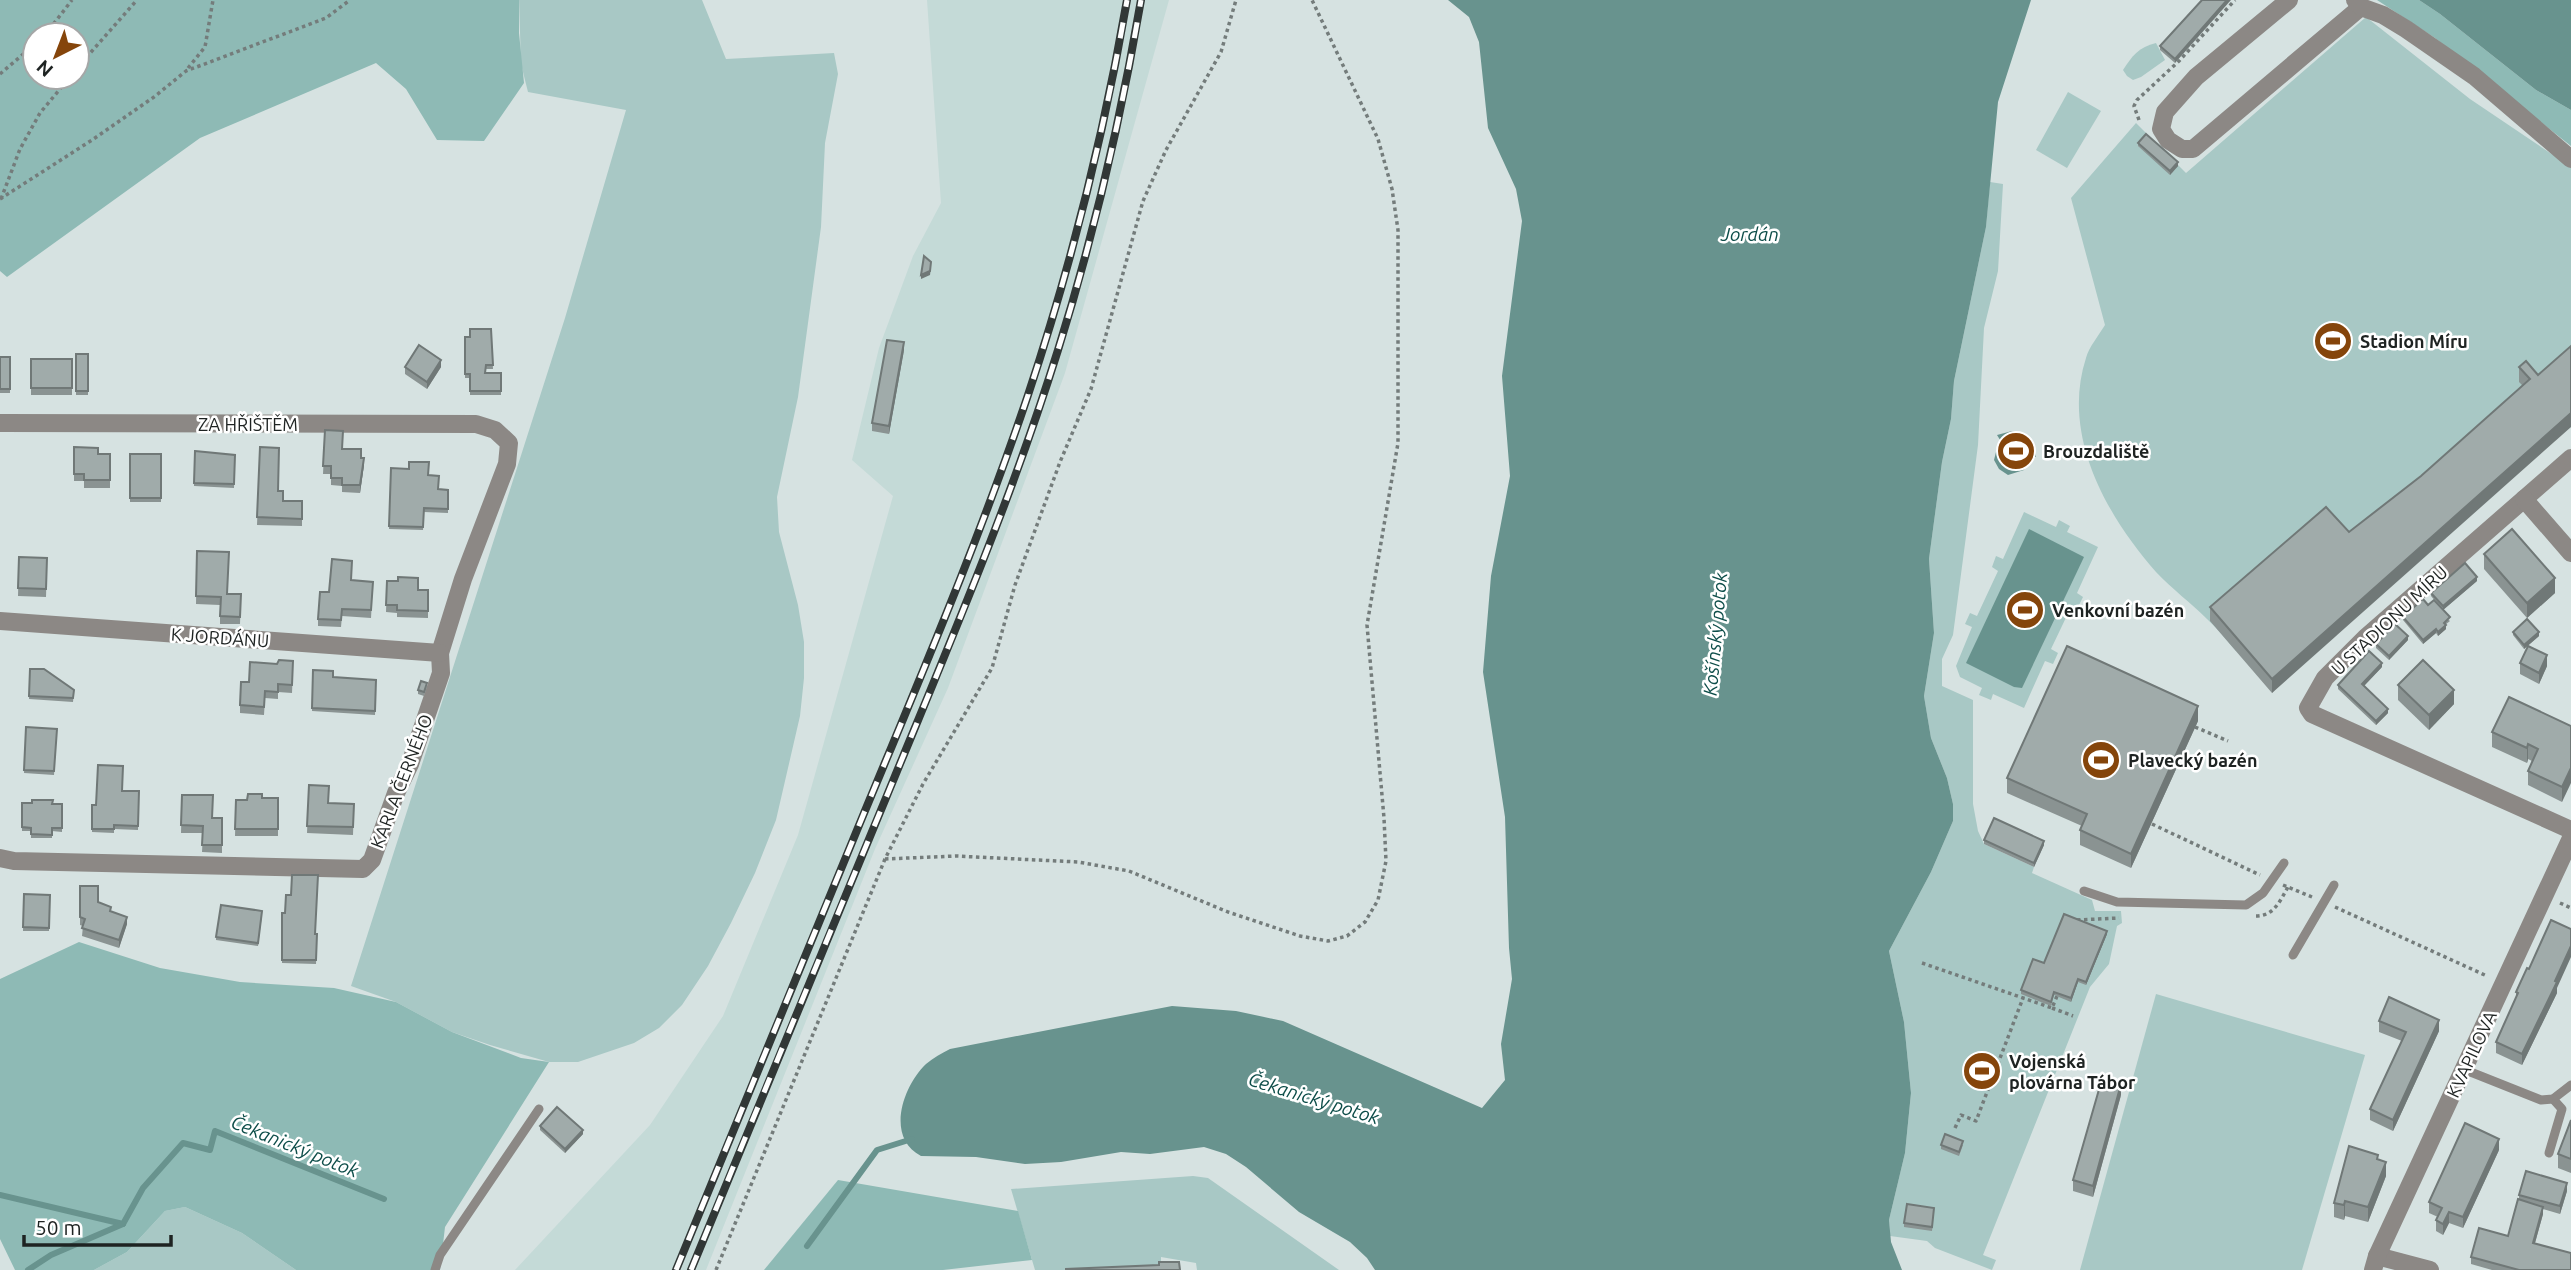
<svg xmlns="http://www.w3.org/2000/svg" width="2571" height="1270" viewBox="0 0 2571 1270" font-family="Ubuntu,sans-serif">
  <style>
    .built { fill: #c4dad7 }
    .green { fill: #a8c8c5 }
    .forest { fill: #8ebab5; fill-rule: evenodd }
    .water { fill: #68938e }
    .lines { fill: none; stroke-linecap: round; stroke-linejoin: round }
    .stream { stroke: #68938e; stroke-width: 6 }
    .path { stroke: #747c7b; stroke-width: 3.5; stroke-dasharray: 3.5 3.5; stroke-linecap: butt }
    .lane { stroke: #8c8885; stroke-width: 9 }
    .street { stroke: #8c8885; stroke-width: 18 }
    .rail-casing { stroke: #313736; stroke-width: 8 }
    .rail { stroke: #fff; stroke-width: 5; stroke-dasharray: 16; stroke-linecap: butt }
    .wall { fill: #8a9392 }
    .shaded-wall { fill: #707877 }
    .building { fill: #a0abaa; stroke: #707877; stroke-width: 2 }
    .labels { text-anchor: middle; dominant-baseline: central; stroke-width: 5; stroke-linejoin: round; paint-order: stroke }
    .poi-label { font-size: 18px; font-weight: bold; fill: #1e2322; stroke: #fff; text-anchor: start }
    .street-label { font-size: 18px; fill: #1e2322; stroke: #fff }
    .water-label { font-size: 19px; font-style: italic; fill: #0d4d49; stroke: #fff }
  </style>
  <rect width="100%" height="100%" fill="#d6e2e1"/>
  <path class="built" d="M927 0H1169L1065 373 948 688 875 849 706 1270H515L650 1125 723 1016 798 835 893 496 852 460 879 348 913 256 941 203Z"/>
  <g class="green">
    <path d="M519 0H702L726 59 834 53 838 74 825 143 821 227 798 397 777 497 779 532 798 605 804 642V678L800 716 776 820 755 873 731 923 708 966 682 1005 659 1028 634 1043 578 1062H549L490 1045 452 1032 396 1002 351 986 565 318 626 110 528 92 521 64Z"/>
    <path d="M2366 17 2470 99 2571 167V427L2236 651C2227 641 2218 629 2207 619 2191 603 2172 589 2156 572 2106 515 2061 435 2086 358 2089 347 2099 335 2105 325L2071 198 2136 123 2186 173Z"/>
    <path d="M2156 43 2165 60 2141 77 2133 80 2127 76 2123 70C2132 56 2139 47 2156 43Z"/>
    <path d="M2068 92 2101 111 2067 168 2036 150Z"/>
    <path d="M1990 182 2003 184 1998 271 1984 328 1978 445 1953 635 1942 659V686L1973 700V804L1978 831 1984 844 2034 867 2032 873 2092 900 2095 911H2121L2122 923 2117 926 2109 964 2090 987 1983 1255 1996 1260 1992 1270 1935 1248 1927 1241 1890 1236 1889 1220 1905 1153 1911 1093 1904 1022 1889 951 1931 872 1953 821V804L1947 778 1931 738 1924 696 1934 633 1929 559 1942 462 1951 419 1954 381 1986 227Z"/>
    <path d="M2024 512 2056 527 2059 520 2070 526 2067 532 2098 547 2077 593 2083 597 2078 607 2072 605 2051 649 2058 653 2053 664 2045 661 2024 708 1993 694 1991 700 1979 695 1982 688 1960 677 1956 666 1972 627 1965 624 1970 613 1977 616 1998 571 1992 567 1996 556 2003 559Z"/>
    <path d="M2156 994 2365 1055 2302 1270H2080Z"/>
    <path d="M1193 1176 1208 1178 1339 1270H1197L1196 1263 1161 1257V1270H1035L1011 1189Z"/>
    <path d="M185 1207 242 1233 296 1270H94L127 1252 165 1211Z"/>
  </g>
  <g class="forest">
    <path d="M0 0H519V33L524 83 484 141 437 140 406 89 376 63 200 138 7 277 0 271ZM35 35H77V77H35Z"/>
    <path d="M2377 0H2419L2440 14 2536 90 2571 110V146L2435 38Z"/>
    <path d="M79 942 160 968 240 982 334 988 396 1002 452 1032 521 1058 549 1062 445 1227 440 1270H296L242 1233 185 1207 165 1211 127 1252 94 1270H15L0 1239V979Z"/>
    <path d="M838 1180 1018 1211 1032 1260 943 1270H764Z"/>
  </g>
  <g class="water">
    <path d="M1448 0H2031L1998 102 1986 227 1954 381 1951 419 1942 462 1929 559 1934 633 1924 696 1931 738 1947 778 1953 804V821L1931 872 1889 951 1904 1022 1911 1093 1905 1153 1889 1220 1891 1242 1902 1270H1375L1367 1258 1350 1242 1299 1212 1246 1167 1226 1154 1204 1147 1150 1154 1121 1152 1061 1162 1025 1164 976 1157 921 1156C885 1137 903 1086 926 1064 933 1058 942 1053 950 1049L1172 1006 1236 1011 1283 1021 1482 1108 1505 1080 1501 1044 1512 979 1509 948 1505 817 1483 672 1491 576 1510 476 1502 376 1522 221 1516 189 1488 128 1479 42 1469 17Z"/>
    <path d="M2419 0H2571V110L2536 90 2440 14Z"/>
    <path d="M2012 431C2027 434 2034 442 2036 457H2028L2024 470 2008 475 1999 469 1994 460 1997 448 2002 443 1997 435Z"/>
    <path d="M2029 529 2084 557 2022 688 2014 687 1966 663Z"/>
  </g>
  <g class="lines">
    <g class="stream">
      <path d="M0 1195 123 1224 143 1188 183 1143 210 1150 215 1131 384 1199"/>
      <path d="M807 1246 877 1150 912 1139"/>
      <path d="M28 1270 51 1255 123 1224"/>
    </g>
    <g class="path">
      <path d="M45 35 72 0"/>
      <path d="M77 68 137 0"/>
      <path d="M188 68 205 47 213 0"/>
      <path d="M0 74 35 44"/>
      <path d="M2139 120 2134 106 2137 100 2179 61 2235 0"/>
      <path d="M0 199 92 140 154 97 186 71 326 18 350 0"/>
      <path d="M1 199 20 149 40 113 70 77"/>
      <path d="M2195 727 2228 741"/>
      <path d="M2152 824 2260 875"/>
      <path d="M885 859 956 856 1078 862 1129 871 1228 912 1300 936 1328 941 1347 936 1365 922 1378 900 1386 861 1384 818 1367 625 1398 443V230L1392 189 1378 139 1312 0"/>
      <path d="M2283 885 2312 897"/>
      <path d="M2560 903 2571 908"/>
      <path d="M2335 907 2487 976"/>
      <path d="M2256 916C2274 916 2280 901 2288 887"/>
      <path d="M2077 920 2119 918"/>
      <path d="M1922 963 2052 1008 2057 996"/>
      <path d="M2052 1008 2073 1016"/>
      <path d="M1955 1128 1961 1115 1976 1121 2023 998"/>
      <path d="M716 1270 885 859 923 784 992 668 1015 585 1060 462 1091 389 1143 201 1166 150 1221 52 1236 0"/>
    </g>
    <g class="lane">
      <path d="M2084 891 2117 902 2246 905 2263 893 2284 863"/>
      <path d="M2293 955 2334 885"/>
      <path d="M2463 1069 2541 1100 2553 1099 2571 1085"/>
      <path d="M2549 1153 2562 1109 2553 1099"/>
      <path d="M435 1270 440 1255 539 1109"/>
    </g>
    <g class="street">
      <path d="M2289 0 2196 77 2165 112 2161 129 2168 140 2182 149H2193L2361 7"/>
      <path d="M2355 0 2361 7 2383 15 2406 29 2474 76 2571 159"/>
      <path d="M0 423 476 424 495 430 509 443 507 464 463 579 440 653 441 673 410 764 396 793 372 860 363 869 14 861 0 858"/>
      <path d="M2571 458 2365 638 2325 678 2308 708 2312 714 2571 830"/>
      <path d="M2524 499 2571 553"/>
      <path d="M0 621 440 653"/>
      <path d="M2377 1256 2430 1270"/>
      <path d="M2373 1270 2377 1256 2571 838"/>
    </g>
    <defs>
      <g id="rail">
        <path d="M676 1270C738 1119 800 968 862 818 920 678 980 538 1028 395 1071 266 1104 134 1127 0"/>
        <path d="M691 1270C756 1111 822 952 888 793 948 647 1011 501 1058 350 1094 235 1121 118 1141 0"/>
      </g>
    </defs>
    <use href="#rail" class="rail-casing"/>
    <use href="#rail" class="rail"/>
  </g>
  <g class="wall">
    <path d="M2202 0 2175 63 2160 50V46Z"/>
    <path d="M2138 143 2178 166 2170 175 2138 146Z"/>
    <path d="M491 329 493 369H486V373H501V395H470V378H465V337H470Z"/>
    <path d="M904 350 889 434 872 431V423Z"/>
    <rect x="76" y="354" width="12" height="41"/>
    <rect x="0" y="357" width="10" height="36"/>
    <rect x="31" y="359" width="41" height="36"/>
    <path d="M405 367H441L427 389 405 374Z"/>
    <path d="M2519 367 2538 375 2272 693 2210 621V607L2349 532 2421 476 2523 386 2519 382Z"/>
    <path d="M325 430 342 449 361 457 364 465 360 493 342 492V486L331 485V474H323Z"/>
    <path d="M74 447 98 454H110V488H84V481H74Z"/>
    <path d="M260 447 283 501H302V526L257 525Z"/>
    <path d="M195 451 235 455 234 488 194 486Z"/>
    <rect x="130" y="454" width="31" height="48"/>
    <path d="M391 468 429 475 438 489 448 490V513L424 512 423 530 389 529Z"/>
    <path d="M197 551 227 594H241L240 624H220V605L196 604Z"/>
    <path d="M2484 554 2555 593 2527 618 2484 569Z"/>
    <path d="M19 557 47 558 46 597 18 596Z"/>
    <path d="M387 581 418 590H428V618L397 617V613L386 612Z"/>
    <path d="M2477 581 2443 610 2431 596V593Z"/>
    <path d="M373 582 371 618 342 616 341 627 318 626V619L329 592Z"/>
    <path d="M2428 605 2450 621 2445 625 2446 629 2438 636 2436 633 2423 644 2403 620V617Z"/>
    <path d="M2513 632 2539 636 2524 649 2513 635Z"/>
    <path d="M2408 640 2389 660 2376 648V644Z"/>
    <path d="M2520 663 2547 666 2539 684 2520 674Z"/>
    <path d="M2382 667 2364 686 2388 713 2376 725 2338 689V685Z"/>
    <path d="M293 668 292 693 278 692V699L265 698 264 715 240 713V705L249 682Z"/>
    <path d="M30 669 74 690 73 702 29 699Z"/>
    <path d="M313 670 333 677 376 680 375 715 312 711Z"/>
    <path d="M2398 685 2454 704 2429 730 2398 700Z"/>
    <path d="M427 687 424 696 418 694V690Z"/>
    <path d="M2198 721 2131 868 2080 845V830L2082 826 2007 793V778Z"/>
    <path d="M2571 726 2562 802 2528 785V771L2532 761 2528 759 2527 763 2492 747V732Z"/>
    <path d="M26 727 57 729 54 775 24 773Z"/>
    <path d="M309 785 328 803 354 804 353 835 307 833Z"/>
    <path d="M122 791H139L138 830 114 829V833L92 832V805H96Z"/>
    <path d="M182 795 212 818H222V853L202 852 203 833H181Z"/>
    <path d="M262 798H278V836H235L236 800H247Z"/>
    <path d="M22 803 62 804V832L52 831V838H31V831H22Z"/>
    <path d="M1984 840 2044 845 2034 867 1984 844Z"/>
    <path d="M80 886 98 902 127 924 119 948 82 936 83 926 80 925Z"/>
    <path d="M24 894 50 895 49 931H23Z"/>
    <path d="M282 913 315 934H317L316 964 282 963Z"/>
    <path d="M262 915 258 946 216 940V937Z"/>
    <path d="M2107 934 2086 985 2078 982 2071 1002 2054 995 2051 1006 2021 994V990L2044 963Z"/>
    <path d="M2557 988V993L2522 1065 2496 1053V1042L2516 998V992Z"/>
    <path d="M2379 1021 2439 1031 2393 1131 2370 1120V1109L2402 1041 2379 1032Z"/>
    <path d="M2121 1095 2093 1197 2073 1191V1180Z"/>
    <path d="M2571 1120V1173L2558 1168V1154Z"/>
    <path d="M540 1126 583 1134 565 1153 540 1130Z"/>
    <path d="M1941 1145H1963L1959 1156 1941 1149Z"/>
    <path d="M2499 1150 2463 1228 2449 1223 2443 1235 2436 1231V1220L2438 1217 2429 1213V1202Z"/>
    <path d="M2378 1159 2386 1176 2368 1222 2345 1216 2344 1220 2334 1217V1203Z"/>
    <path d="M2567 1191 2560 1214 2543 1209V1214L2535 1243 2571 1270H2492L2471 1264V1257L2508 1236 2519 1200V1195Z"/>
    <path d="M1934 1208 1932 1231 1904 1227V1223Z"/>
  </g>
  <g class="shaded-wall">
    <path d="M2227 0H2231L2175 63V59Z"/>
    <path d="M2178 162V166L2170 175V171Z"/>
    <path d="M931 266 930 275 921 279V275Z"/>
    <path d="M904 342V350L889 434V426Z"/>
    <path d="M441 360V367L427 389V382Z"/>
    <path d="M2571 413V427L2272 693V679Z"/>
    <path d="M364 458V465L360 493V485Z"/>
    <path d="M2477 577V581L2443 610V606Z"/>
    <path d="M2555 578V593L2527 618V603Z"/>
    <path d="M2446 625V629L2438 636V632Z"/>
    <path d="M2436 629V633L2423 644V640Z"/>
    <path d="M2539 632V636L2524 649V645Z"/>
    <path d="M2408 636V640L2389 660V656Z"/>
    <path d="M2547 655V666L2539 684V673Z"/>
    <path d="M2382 663V667L2362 688V684Z"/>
    <path d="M2454 690V704L2429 730V715Z"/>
    <path d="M2198 706V721L2131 868V854Z"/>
    <path d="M2388 709V713L2376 725V721Z"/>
    <path d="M2528 744V759L2527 763V748Z"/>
    <path d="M2571 768V783L2562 802V787Z"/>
    <path d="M2044 841V845L2034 867V863Z"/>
    <path d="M127 917V924L119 948V940Z"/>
    <path d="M2107 931V934L2086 985V982Z"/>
    <path d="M2571 946V957L2557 988V993L2522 1065V1054Z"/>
    <path d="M2078 979V982L2071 1002V998Z"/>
    <path d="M2439 1020V1031L2393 1131V1120Z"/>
    <path d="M2121 1084V1095L2093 1197V1186Z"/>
    <path d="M583 1130V1134L565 1153V1149Z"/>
    <path d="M2499 1139V1150L2463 1228V1217Z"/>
    <path d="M2386 1162V1176L2368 1222V1207Z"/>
    <path d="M2567 1183V1191L2560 1214V1206Z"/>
    <path d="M2345 1201V1216L2344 1220V1205Z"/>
    <path d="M2543 1207V1214L2533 1250V1243Z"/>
    <path d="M2449 1212V1223L2443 1235V1224Z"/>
  </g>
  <g class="building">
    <path d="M2202 0H2227L2175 59 2160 46Z"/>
    <path d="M2146 134 2178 162 2170 171 2138 143Z"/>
    <path d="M924 256 931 262 930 271 921 275Z"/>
    <path d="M470 329H491L493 365H486L485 373H501V391H470V374H465V337H470Z"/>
    <path d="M887 340 904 342 889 426 872 423Z"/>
    <path d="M419 345 441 360 427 382 405 367Z"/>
    <path d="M2571 346V413L2272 679 2210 607 2326 507 2349 532 2421 476 2530 379 2519 367 2526 361 2538 375Z"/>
    <rect x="76" y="354" width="12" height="37"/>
    <rect x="0" y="357" width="10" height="32"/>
    <rect x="31" y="359" width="41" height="29"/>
    <path d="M325 430 343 431 342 449H361V458H364L360 485H342V478H331V466H323Z"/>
    <path d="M74 447 98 448V454H110V480H84V474H74Z"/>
    <path d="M260 447 279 448 278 491H283V501H302V519L257 517Z"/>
    <path d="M195 451 235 455 234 484 194 483Z"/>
    <rect x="130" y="454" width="31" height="44"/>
    <path d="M409 462H429L428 475 439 476 438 489 448 490V509L424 508 423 527 389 526 391 468 409 469Z"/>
    <path d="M2512 529 2555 578 2527 603 2484 554Z"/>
    <path d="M197 551 229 552 227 594H241L240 617 220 616 221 597 196 596Z"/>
    <path d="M19 557 47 558 46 589 18 588Z"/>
    <path d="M332 559 352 561 351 580 373 582 371 610 342 609 341 620 318 619 320 592H329Z"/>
    <path d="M2465 563 2477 577 2443 606 2431 593Z"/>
    <path d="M398 577 418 578V590H428V611L397 610V605H386L387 581H398Z"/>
    <path d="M2423 599 2428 605 2434 600 2450 617 2444 623 2446 625 2438 632 2436 629 2423 640 2403 617Z"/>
    <path d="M2527 619 2539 632 2524 645 2513 632Z"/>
    <path d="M2395 624 2408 636 2389 656 2376 644Z"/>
    <path d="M2067 646 2198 706 2131 854 2080 830 2087 814 2007 778Z"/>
    <path d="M2528 646 2547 655 2539 673 2520 663Z"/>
    <path d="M2369 651 2382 663 2362 684 2388 709 2376 721 2338 685Z"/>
    <path d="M279 660 293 661 292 685 278 684V692L265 691 264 707 240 705 241 682H249L250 662 277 664Z"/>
    <path d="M2423 660 2454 690 2429 715 2398 685Z"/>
    <path d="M30 669H44L74 690 73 698 29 696Z"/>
    <path d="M313 670 333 671V677L376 680 375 711 312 708Z"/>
    <path d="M421 681 427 683 424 692 418 690Z"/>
    <path d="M2509 697 2571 726V768L2562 787 2528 771 2538 749 2528 744 2527 748 2492 732Z"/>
    <path d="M26 727 57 729 54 771 24 770Z"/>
    <path d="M98 765 123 766 122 791H139L138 826 114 825V829H92V805H96Z"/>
    <path d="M309 785 329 786 328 803 354 804 353 827 307 826Z"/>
    <path d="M248 794H262V798H278V829H235L236 800H247Z"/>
    <path d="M182 795H213L212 818H222V845H202L203 826 181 825Z"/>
    <path d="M32 800H53L52 804H62V828H52V835L31 834V828L22 827V803H32Z"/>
    <path d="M1994 818 2044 841 2034 863 1984 840Z"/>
    <path d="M292 875H318L315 934H317L316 960H282V913H285L286 895H291Z"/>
    <path d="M80 886H98V902L111 907 110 911 127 917 119 940 82 928 85 919 80 917Z"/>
    <path d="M24 894 50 895 49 928 23 927Z"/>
    <path d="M221 905 262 911 258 943 216 937Z"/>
    <path d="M2064 914 2107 931 2086 982 2078 979 2071 998 2054 992 2051 1002 2021 990 2033 959 2044 963Z"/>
    <path d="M2551 920 2571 929V946L2555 981 2557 982 2522 1054 2496 1042 2518 993 2516 992 2527 968 2529 969Z"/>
    <path d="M2389 997 2439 1020 2393 1120 2370 1109 2406 1032 2379 1021Z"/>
    <path d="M2102 1079 2121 1084 2093 1186 2073 1180Z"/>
    <path d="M557 1107 583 1130 565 1149 540 1126Z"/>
    <path d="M2571 1120V1159L2558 1154Z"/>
    <path d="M2465 1123 2499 1139 2463 1217 2449 1212 2443 1224 2436 1220 2442 1208 2429 1202Z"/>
    <path d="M1945 1134 1963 1141 1959 1152 1941 1145Z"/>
    <path d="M2349 1146 2378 1155 2377 1159 2386 1162 2368 1207 2345 1201 2344 1205 2334 1203Z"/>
    <path d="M2526 1171 2567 1183 2560 1206 2519 1195Z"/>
    <path d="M2518 1199 2543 1207 2533 1243 2571 1253V1270H2519L2471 1257 2479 1228 2508 1236Z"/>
    <path d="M1907 1204 1934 1208 1932 1227 1904 1223Z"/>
    <path d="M1159 1262H1179L1180 1270H1066V1269L1159 1265Z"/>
  </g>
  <defs>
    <symbol id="stadium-disc" viewBox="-11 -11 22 22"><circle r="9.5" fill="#85450b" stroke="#fff"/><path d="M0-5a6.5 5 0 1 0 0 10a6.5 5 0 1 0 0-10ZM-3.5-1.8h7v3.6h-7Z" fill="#fff"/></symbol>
  </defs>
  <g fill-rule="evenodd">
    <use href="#stadium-disc" x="2311" y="319" width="44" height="44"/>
    <use href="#stadium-disc" x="1994" y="429" width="44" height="44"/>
    <use href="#stadium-disc" x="2003" y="588" width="44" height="44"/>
    <use href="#stadium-disc" x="2079" y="738" width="44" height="44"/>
    <use href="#stadium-disc" x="1960" y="1049" width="44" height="44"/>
  </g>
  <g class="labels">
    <g class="poi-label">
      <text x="2360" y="341">Stadion Míru</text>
      <text x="2043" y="451">Brouzdaliště</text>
      <text x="2052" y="610">Venkovní bazén</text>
      <text x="2128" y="760">Plavecký bazén</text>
      <text x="2009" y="1061">Vojenská<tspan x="2009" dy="21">plovárna Tábor</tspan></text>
    </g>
    <g class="street-label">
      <text x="248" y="424">ZA HŘIŠTĚM</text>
      <text transform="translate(2389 620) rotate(-43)">U STADIONU MÍRU</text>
      <text transform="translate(220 637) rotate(4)">K JORDÁNU</text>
      <text transform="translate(401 781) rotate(-69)">KARLA ČERNÉHO</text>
      <text transform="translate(2471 1054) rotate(-65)">KVAPILOVA</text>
    </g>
    <g class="water-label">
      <text x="1750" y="234">Jordán</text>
      <text transform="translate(1715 634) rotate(-85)">Košínský potok</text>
      <text transform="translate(1314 1098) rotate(17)">Čekanický potok</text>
      <text transform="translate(295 1146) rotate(22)">Čekanický potok</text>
    </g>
  </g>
  <g transform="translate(56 56) rotate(222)"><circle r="33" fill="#ffffff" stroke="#a5a7a7" stroke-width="2"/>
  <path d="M0-5L12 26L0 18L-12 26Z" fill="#85450b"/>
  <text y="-10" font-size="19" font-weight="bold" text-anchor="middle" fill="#1e2322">N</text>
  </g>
  <path d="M24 1235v10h147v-10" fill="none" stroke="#1e2322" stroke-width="3.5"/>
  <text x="35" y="1235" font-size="21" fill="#1e2322" stroke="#ffffff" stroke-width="5" paint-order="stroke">50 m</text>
</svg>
